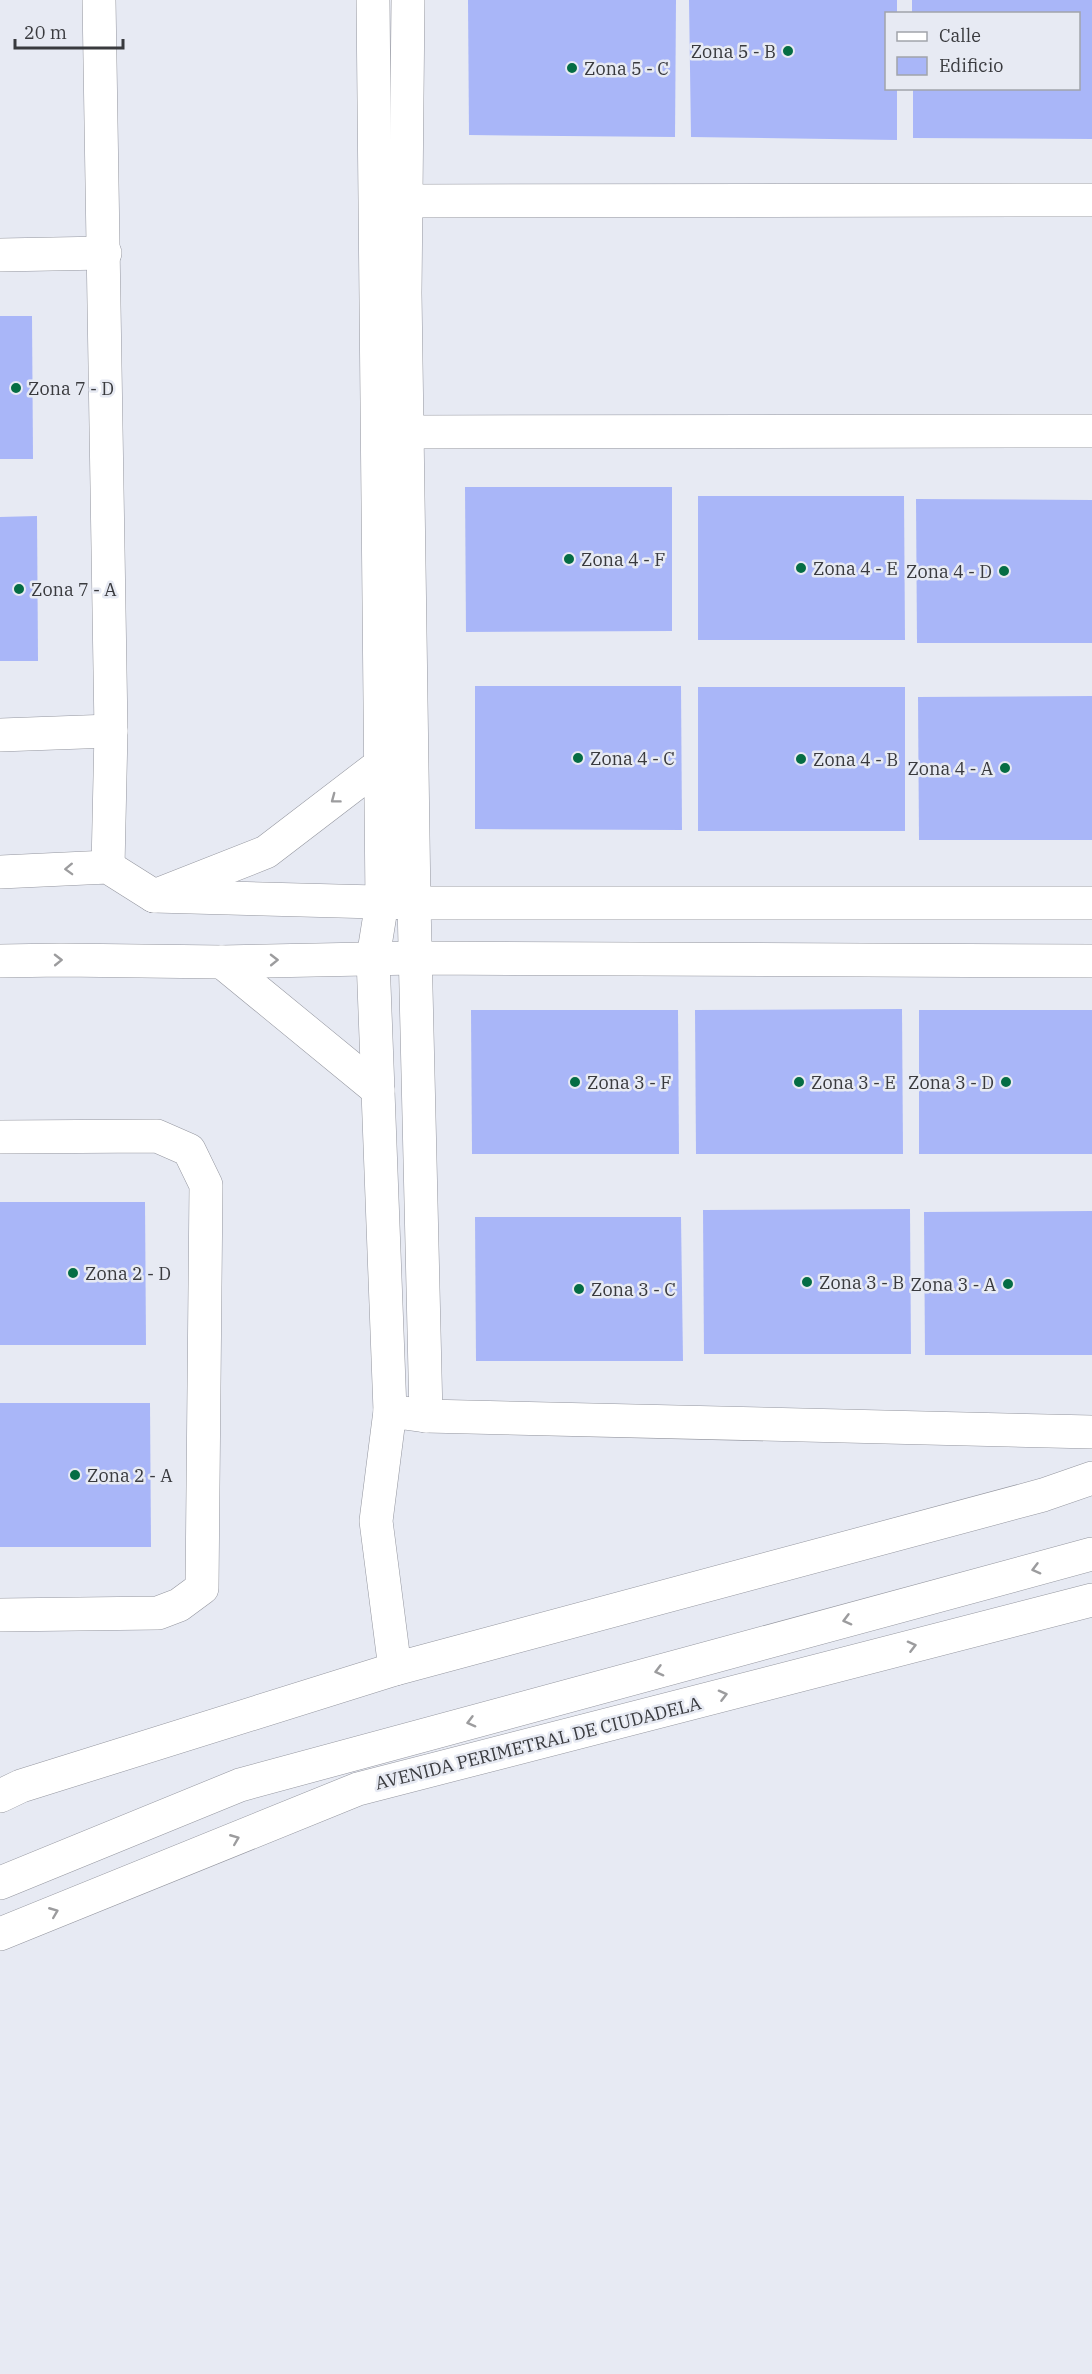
<svg xmlns="http://www.w3.org/2000/svg" width="1092" height="2374" viewBox="0 0 1092 2374" font-family="'IBM Plex Serif',serif">
  <style>
    .building { fill: #a9b6f8 }
    .lines { fill: none; stroke-linecap: round; stroke-linejoin: round }
    .minor-casing { stroke: #94969f; stroke-width: 34 }
    .minor { stroke: #fff; stroke-width: 33 }
    .oneway { stroke: #9c9c9e }
    .poi-dot { fill: #056d44; stroke: #e7eaf3; stroke-width: 2 }
    .labels { text-anchor: middle; dominant-baseline: central; stroke-width: 5; stroke-linejoin: round; paint-order: stroke }
    .poi-label { font-size: 18px; fill: #393a3e; stroke: #e7eaf3; text-anchor: start }
    .street-label { font-size: 18px; fill: #393a3e; stroke: #e7eaf3 }
  </style>
  <rect width="100%" height="100%" fill="#e7eaf3"/>
  <g class="building">
    <path d="M468 0H676L675 137 469 135Z"/>
    <path d="M689 0H897V14H886V88H897V140L691 137Z"/>
    <path d="M912 0H1092V139L913 138V88H1078V14H912Z"/>
    <path d="M0 316H32L33 459H0Z"/>
    <path d="M465 487H672V631L466 632Z"/>
    <path d="M698 496H904L905 640H698Z"/>
    <path d="M916 499 1092 500V643H917Z"/>
    <path d="M37 516 38 661H0V517Z"/>
    <path d="M475 686H681L682 830 475 829Z"/>
    <rect x="698" y="687" width="207" height="144"/>
    <path d="M1092 696V840H919L918 697Z"/>
    <path d="M902 1009 903 1154H696L695 1010Z"/>
    <path d="M471 1010H678L679 1154H472Z"/>
    <rect x="919" y="1010" width="173" height="144"/>
    <path d="M0 1202H145L146 1345H0Z"/>
    <path d="M910 1209 911 1354H704L703 1210Z"/>
    <path d="M1092 1211V1355H925L924 1212Z"/>
    <path d="M475 1217H681L683 1361H476Z"/>
    <path d="M0 1403H150L151 1547H0Z"/>
  </g>
  <g class="lines">
    <defs>
      <g id="minor">
        <path d="M99 0 111 731 108 867"/>
        <path d="M373 0 382 902 373 958 390 1411"/>
        <path d="M408 0 405 293 414 903 426 1416"/>
        <path d="M407 201 1092 200"/>
        <path d="M0 255 105 253"/>
        <path d="M409 432 1092 431"/>
        <path d="M0 735 111 731"/>
        <path d="M0 872 108 867 154 896 266 852 381 764"/>
        <path d="M154 896 414 903H1092"/>
        <path d="M0 961 61 960 222 962 415 958 1092 961"/>
        <path d="M222 962 378 1090"/>
        <path d="M0 1137 157 1136 189 1150 206 1185 202 1588 179 1605 158 1613 0 1615"/>
        <path d="M395 1669 376 1521 390 1411 426 1416 1092 1432"/>
        <path d="M0 1796 21 1786 395 1669 1043 1495 1092 1478"/>
        <path d="M0 1883 240 1785 1092 1554"/>
        <path d="M0 1934 358 1789 1092 1600"/>
      </g>
    </defs>
    <use href="#minor" class="minor-casing"/>
    <use href="#minor" class="minor"/>
  </g>
  <defs><path id="oneway-chevron" d="M-2-3.5L2.5 0L-2 3.5" fill="none" stroke-width="1.6" stroke-linecap="round" stroke-linejoin="round" transform="scale(1.5)"/></defs>
  <g class="oneway">
    <use href="#oneway-chevron" transform="translate(335 799) rotate(143)"/>
    <use href="#oneway-chevron" transform="translate(69 869) rotate(178)"/>
    <use href="#oneway-chevron" transform="translate(58 960) rotate(-1)"/>
    <use href="#oneway-chevron" transform="translate(274 960) rotate(-1)"/>
    <use href="#oneway-chevron" transform="translate(1036 1569) rotate(165)"/>
    <use href="#oneway-chevron" transform="translate(847 1620) rotate(165)"/>
    <use href="#oneway-chevron" transform="translate(912 1646) rotate(-14)"/>
    <use href="#oneway-chevron" transform="translate(659 1671) rotate(165)"/>
    <use href="#oneway-chevron" transform="translate(723 1695) rotate(-14)"/>
    <use href="#oneway-chevron" transform="translate(471 1722) rotate(165)"/>
    <use href="#oneway-chevron" transform="translate(235 1839) rotate(-22)"/>
    <use href="#oneway-chevron" transform="translate(54 1912) rotate(-22)"/>
  </g>
  <g class="poi-dot">
    <circle cx="788" cy="51" r="6"/>
    <circle cx="572" cy="68" r="6"/>
    <circle cx="16" cy="388" r="6"/>
    <circle cx="569" cy="559" r="6"/>
    <circle cx="801" cy="568" r="6"/>
    <circle cx="1004" cy="571" r="6"/>
    <circle cx="19" cy="589" r="6"/>
    <circle cx="578" cy="758" r="6"/>
    <circle cx="801" cy="759" r="6"/>
    <circle cx="1005" cy="768" r="6"/>
    <circle cx="575" cy="1082" r="6"/>
    <circle cx="799" cy="1082" r="6"/>
    <circle cx="1006" cy="1082" r="6"/>
    <circle cx="73" cy="1273" r="6"/>
    <circle cx="807" cy="1282" r="6"/>
    <circle cx="1008" cy="1284" r="6"/>
    <circle cx="579" cy="1289" r="6"/>
    <circle cx="75" cy="1475" r="6"/>
  </g>
  <g class="labels">
    <g class="poi-label">
      <text x="776" y="51" text-anchor="end">Zona 5 - B</text>
      <text x="584" y="68">Zona 5 - C</text>
      <text x="28" y="388">Zona 7 - D</text>
      <text x="581" y="559">Zona 4 - F</text>
      <text x="813" y="568">Zona 4 - E</text>
      <text x="992" y="571" text-anchor="end">Zona 4 - D</text>
      <text x="31" y="589">Zona 7 - A</text>
      <text x="590" y="758">Zona 4 - C</text>
      <text x="813" y="759">Zona 4 - B</text>
      <text x="993" y="768" text-anchor="end">Zona 4 - A</text>
      <text x="587" y="1082">Zona 3 - F</text>
      <text x="811" y="1082">Zona 3 - E</text>
      <text x="994" y="1082" text-anchor="end">Zona 3 - D</text>
      <text x="85" y="1273">Zona 2 - D</text>
      <text x="819" y="1282">Zona 3 - B</text>
      <text x="996" y="1284" text-anchor="end">Zona 3 - A</text>
      <text x="591" y="1289">Zona 3 - C</text>
      <text x="87" y="1475">Zona 2 - A</text>
    </g>
    <g class="street-label">
      <text transform="translate(538 1743) rotate(-14)">AVENIDA PERIMETRAL DE CIUDADELA</text>
    </g>
  </g>
  <rect x="885" y="12" width="195" height="78" fill="#e7eaf3" stroke="#a1a4ab" stroke-width="1.5"/>
  <rect x="897" y="32" width="30" height="9" fill="#ffffff" stroke="#a1a4ab" stroke-width="1.5"/>
  <text x="939" y="42" font-size="18" fill="#393a3e">Calle</text>
  <rect x="897" y="57" width="30" height="18" fill="#a9b6f8" stroke="#a1a4ab" stroke-width="1.5"/>
  <text x="939" y="72" font-size="18" fill="#393a3e">Edificio</text>
  <path d="M15 39v9h108v-9" fill="none" stroke="#393a3e" stroke-width="3"/>
  <text x="24" y="39" font-size="18" fill="#393a3e" stroke="#e7eaf3" stroke-width="4.5" paint-order="stroke">20 m</text>
</svg>
